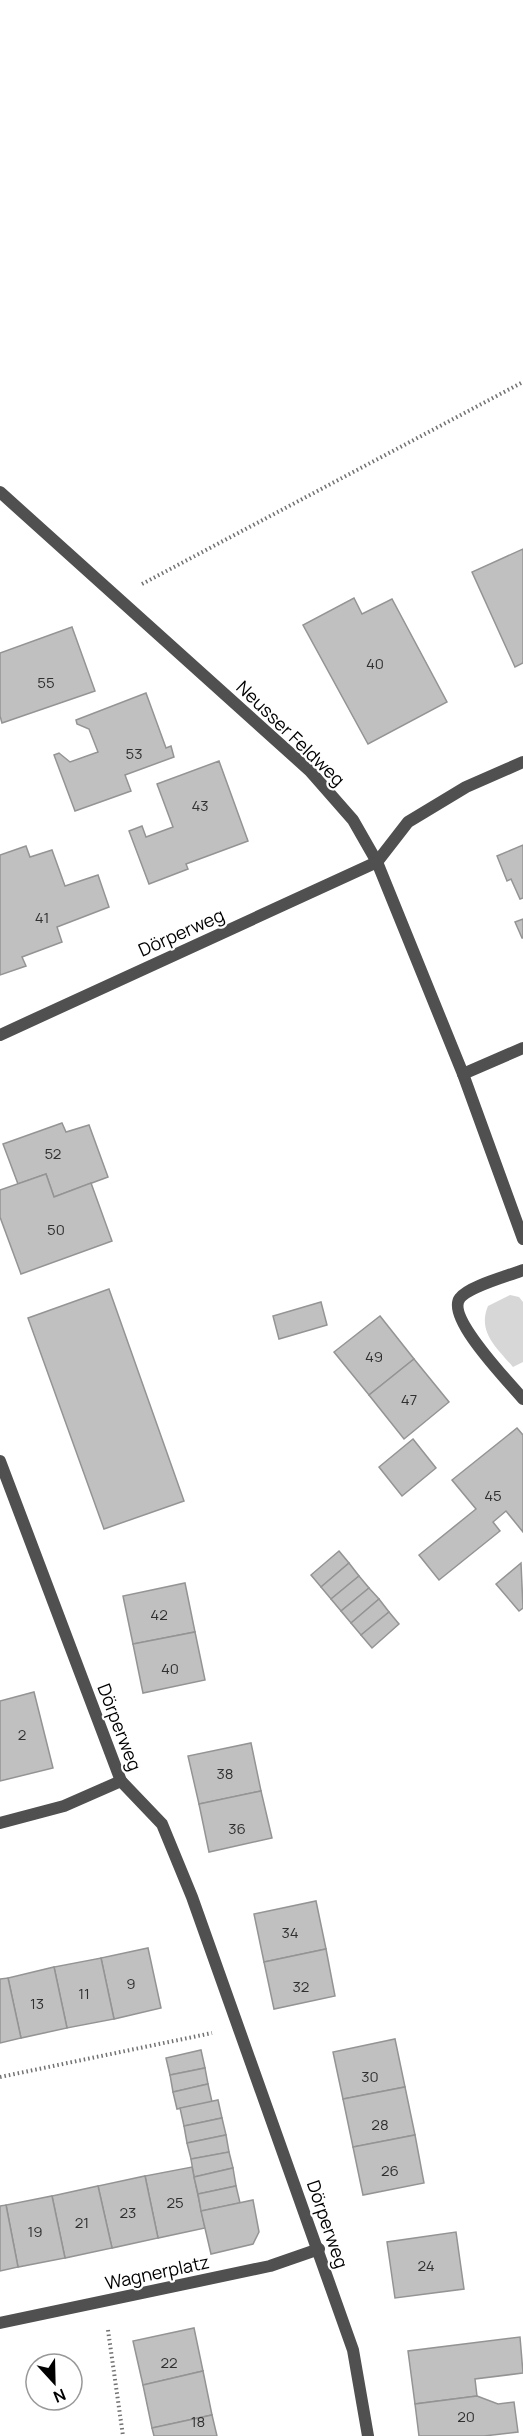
<svg xmlns="http://www.w3.org/2000/svg" width="523" height="2436" viewBox="0 0 523 2436" font-family="Manrope,sans-serif">
  <style>
    .green { fill: #d7d7d7 }
    .building { fill: #c0c0c0; stroke: #949494; stroke-width: 1.5 }
    .lines { fill: none; stroke-linecap: round; stroke-linejoin: round }
    .path { stroke: #727272; stroke-width: 4; stroke-dasharray: 1.5 3; stroke-linecap: butt }
    .service { stroke: #505050; stroke-width: 12 }
    .minor { stroke: #505050; stroke-width: 12 }
    .labels { text-anchor: middle; dominant-baseline: central; stroke-width: 4.5; stroke-linejoin: round; paint-order: stroke }
    .number-label { font-size: 15px; fill: #303030 }
    .street-label { font-size: 18px; fill: #000; stroke: #fff }
  </style>
  <rect width="100%" height="100%" fill="#fff"/>
  <path class="green" d="M510 1295 519 1297 523 1302V1362L513 1367C497 1348 477 1332 488 1306Z"/>
  <g class="building">
    <path d="M523 549V663L515 667 472 572Z"/>
    <path d="M354 598 362 614 392 599 447 702 368 744 303 625Z"/>
    <path d="M72 627 95 691 2 723 0 716V653Z"/>
    <path d="M146 693 166 748 171 746 174 757 125 775 131 791 75 811 54 755 59 753 70 762 98 752 89 729 77 724 76 720Z"/>
    <path d="M219 761 248 841 186 864 188 869 149 884 129 831 142 826 146 837 173 827 157 784Z"/>
    <path d="M523 845V898L520 899 511 879 507 881 497 856Z"/>
    <path d="M26 846 30 857 52 850 65 886 98 875 109 907 57 927 62 942 22 957 26 966 0 975V855Z"/>
    <path d="M523 919V938H522L515 922Z"/>
    <path d="M62 1123 66 1132 89 1125 108 1177 54 1197 46 1174 18 1184 3 1144Z"/>
    <path d="M46 1174 54 1197 91 1183 112 1241 21 1274 0 1217V1190Z"/>
    <path d="M109 1289 184 1501 104 1529 28 1318Z"/>
    <path d="M321 1302 327 1325 279 1339 273 1316Z"/>
    <path d="M380 1316 414 1359 369 1395 334 1352Z"/>
    <path d="M414 1359 449 1402 404 1439 369 1395Z"/>
    <path d="M517 1428 523 1435V1532L506 1511 493 1522 500 1531 439 1580 419 1555 476 1509 452 1480Z"/>
    <path d="M413 1439 436 1468 402 1496 379 1467Z"/>
    <path d="M339 1551 349 1563 321 1587 311 1575Z"/>
    <path d="M349 1563 359 1576 331 1599 321 1587Z"/>
    <path d="M521 1563 523 1608 519 1611 496 1584Z"/>
    <path d="M359 1576 369 1588 341 1611 331 1599Z"/>
    <path d="M185 1583 195 1632 133 1644 123 1596Z"/>
    <path d="M369 1588 379 1599 351 1623 341 1611Z"/>
    <path d="M379 1599 389 1612 361 1635 351 1623Z"/>
    <path d="M389 1612 399 1624 372 1648 361 1635Z"/>
    <path d="M195 1632 205 1680 143 1693 133 1644Z"/>
    <path d="M34 1692 53 1768 0 1781V1701Z"/>
    <path d="M251 1743 261 1791 199 1804 188 1756Z"/>
    <path d="M261 1791 272 1838 209 1852 199 1804Z"/>
    <path d="M316 1901 326 1949 264 1962 254 1914Z"/>
    <path d="M148 1948 161 2008 114 2019 101 1958Z"/>
    <path d="M326 1949 335 1996 274 2009 264 1962Z"/>
    <path d="M101 1958 114 2019 67 2028 54 1967Z"/>
    <path d="M54 1967 67 2028 21 2038 8 1978Z"/>
    <path d="M8 1978 21 2038 0 2043V1979Z"/>
    <path d="M395 2039 405 2087 343 2099 333 2052Z"/>
    <path d="M201 2050 205 2068 170 2075 166 2058Z"/>
    <path d="M205 2068 208 2084 173 2092 170 2075Z"/>
    <path d="M208 2084 212 2102 177 2109 173 2092Z"/>
    <path d="M405 2087 415 2135 353 2147 343 2099Z"/>
    <path d="M218 2100 222 2118 184 2126 180 2108Z"/>
    <path d="M222 2118 226 2135 187 2143 184 2126Z"/>
    <path d="M226 2135 229 2152 191 2159 187 2143Z"/>
    <path d="M415 2135 424 2183 363 2195 353 2147Z"/>
    <path d="M229 2152 233 2168 194 2177 191 2159Z"/>
    <path d="M192 2167 205 2228 158 2238 145 2176Z"/>
    <path d="M233 2168 236 2186 198 2194 194 2177Z"/>
    <path d="M145 2176 158 2238 112 2248 98 2186Z"/>
    <path d="M98 2186 112 2248 65 2258 52 2196Z"/>
    <path d="M236 2186 240 2203 201 2211 198 2194Z"/>
    <path d="M52 2196 65 2258 18 2267 6 2205Z"/>
    <path d="M253 2200 259 2232 253 2244 211 2254 201 2211Z"/>
    <path d="M6 2205 18 2267 0 2271V2206Z"/>
    <path d="M456 2232 464 2289 395 2298 387 2242Z"/>
    <path d="M194 2328 203 2371 143 2385 133 2341Z"/>
    <path d="M520 2337 523 2373 475 2379 477 2396 415 2404 408 2351Z"/>
    <path d="M203 2371 212 2415 152 2428 143 2385Z"/>
    <path d="M477 2396 498 2404 514 2402 518 2432 484 2436H419L415 2404Z"/>
    <path d="M212 2415 217 2436H154L152 2428Z"/>
  </g>
  <g class="lines">
    <g class="path">
      <path d="M142 584 523 382"/>
      <path d="M0 2077 212 2033"/>
      <path d="M108 2330 123 2436"/>
    </g>
    <path class="service" d="M523 1270C508 1276 469 1286 460 1298 445 1317 509 1382 523 1399"/>
    <g class="minor">
      <path d="M0 492 310 771 353 820 377 862 463 1074 523 1239"/>
      <path d="M0 1035 377 862 408 822 466 787 523 762"/>
      <path d="M463 1074 523 1048"/>
      <path d="M0 1461 121 1781 162 1824 192 1897 353 2350 368 2436"/>
      <path d="M0 1823 64 1806 121 1781"/>
      <path d="M0 2323 270 2266 319 2249"/>
    </g>
  </g>
  <g class="labels">
    <g class="number-label">
      <text x="375" y="663">40</text>
      <text x="46" y="682">55</text>
      <text x="134" y="753">53</text>
      <text x="200" y="805">43</text>
      <text x="42" y="917">41</text>
      <text x="53" y="1153">52</text>
      <text x="56" y="1229">50</text>
      <text x="374" y="1356">49</text>
      <text x="409" y="1399">47</text>
      <text x="493" y="1495">45</text>
      <text x="159" y="1614">42</text>
      <text x="170" y="1668">40</text>
      <text x="22" y="1734">2</text>
      <text x="225" y="1773">38</text>
      <text x="237" y="1828">36</text>
      <text x="290" y="1932">34</text>
      <text x="131" y="1983">9</text>
      <text x="301" y="1986">32</text>
      <text x="84" y="1993">11</text>
      <text x="37" y="2003">13</text>
      <text x="370" y="2076">30</text>
      <text x="380" y="2124">28</text>
      <text x="390" y="2170">26</text>
      <text x="175" y="2202">25</text>
      <text x="128" y="2212">23</text>
      <text x="82" y="2222">21</text>
      <text x="35" y="2231">19</text>
      <text x="426" y="2265">24</text>
      <text x="169" y="2362">22</text>
      <text x="466" y="2416">20</text>
      <text x="198" y="2421">18</text>
    </g>
    <g class="street-label">
      <text transform="translate(291 733) rotate(44)">Neusser Feldweg</text>
      <text transform="translate(181 932) rotate(-24)">Dörperweg</text>
      <text transform="translate(120 1727) rotate(69)">Dörperweg</text>
      <text transform="translate(328 2224) rotate(71)">Dörperweg</text>
      <text transform="translate(157 2272) rotate(-12)">Wagnerplatz</text>
    </g>
  </g>
  <g transform="translate(54 2382) rotate(158)"><circle r="28" fill="#ffffff" stroke="#999999" stroke-width="1.5"/>
  <path d="M0-4.5L10 22L0 15L-10 22Z" fill="#000000"/>
  <text y="-9" font-size="16" font-weight="bold" text-anchor="middle" fill="#000000">N</text>
  </g>
</svg>
